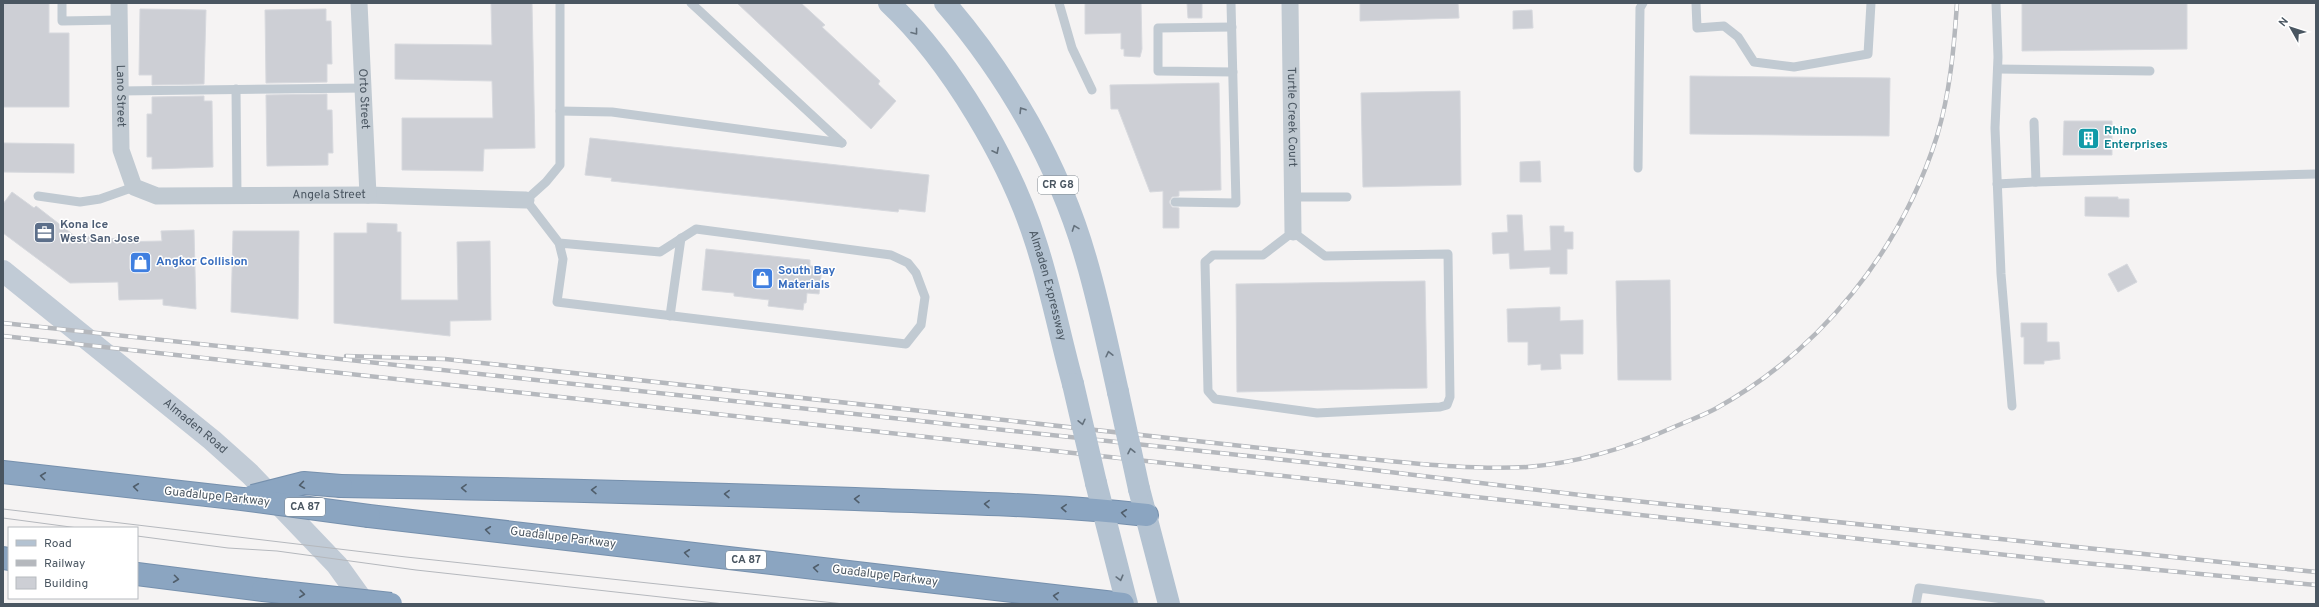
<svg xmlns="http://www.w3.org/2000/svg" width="2319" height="607" viewBox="0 0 2319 607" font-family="Overpass,sans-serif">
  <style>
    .building { fill: #cdcfd5; stroke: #d7d9de }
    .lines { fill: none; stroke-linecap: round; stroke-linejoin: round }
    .highway-casing { stroke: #7690ad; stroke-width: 24 }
    .lane { stroke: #c1cad2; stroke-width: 9 }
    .street { stroke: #c1cad2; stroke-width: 17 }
    .secondary { stroke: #c1cbd6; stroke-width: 22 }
    .primary { stroke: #b3c2d1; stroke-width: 22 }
    .highway { stroke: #8ba5c1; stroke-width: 22 }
    .tram { stroke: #b5b8bd; stroke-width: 1 }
    .rail-casing { stroke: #b5b8bd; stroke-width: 4.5 }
    .rail { stroke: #fff; stroke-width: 3; stroke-dasharray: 9; stroke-linecap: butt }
    .highway-bridge-casing { stroke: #7690ad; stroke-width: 24; stroke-linecap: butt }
    .primary-bridge { stroke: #b3c2d1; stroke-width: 22 }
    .highway-bridge { stroke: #8ba5c1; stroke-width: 22 }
    .oneway { stroke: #64717d }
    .oneway2 { stroke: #505e6b }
    .labels { text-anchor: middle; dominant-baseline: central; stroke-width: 3; stroke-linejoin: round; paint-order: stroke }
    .shield { fill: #fff; stroke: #808990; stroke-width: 1 }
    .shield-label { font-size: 11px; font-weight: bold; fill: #4a5661 }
    .street-label { font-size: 12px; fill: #4a5661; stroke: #fff }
    .culture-label { font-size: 12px; font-weight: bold; fill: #0d838f; stroke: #fff; text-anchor: start }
    .service-label { font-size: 12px; font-weight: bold; fill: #4e5e75; stroke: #fff; text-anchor: start }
    .shop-label { font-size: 12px; font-weight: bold; fill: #366cbe; stroke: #fff; text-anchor: start }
  </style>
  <rect width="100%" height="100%" fill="#f5f3f3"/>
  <g class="building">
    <path d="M3 3H49V33H69V107H3Z"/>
    <path d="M491 3H532L535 148 484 149 483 171 402 170V118H493L492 81 395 79V44L492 45Z"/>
    <path d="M737 3H801L825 25 822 27 880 81 878 84 896 101 871 129Z"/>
    <path d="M1085 3H1141L1142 49 1140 57 1124 56V49H1121V33L1085 34Z"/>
    <path d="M1187 3H1202V18H1188Z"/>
    <path d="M1360 3H1458L1459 18 1360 21Z"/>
    <path d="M2022 3H2187V49L2022 51Z"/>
    <path d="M140 9 206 10 204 84 152 85V75H139Z"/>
    <path d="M326 9V21H331L332 64H327V82L266 83 265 10Z"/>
    <path d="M1532 10 1533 28 1513 29V11Z"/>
    <path d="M1690 76 1890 78 1889 136 1690 134Z"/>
    <path d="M1219 83 1221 190 1179 191V196L1172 197 1169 202 1172 207 1179 208V228H1163V191L1150 192 1118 109H1111L1110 85Z"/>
    <path d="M1460 91 1461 185 1363 187 1361 93Z"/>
    <path d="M327 94V110H332L333 153H328V165L267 166 266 95Z"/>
    <path d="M204 96V101H212L213 167 152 169V157H147V114H152V97Z"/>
    <path d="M2064 121H2112V155H2063Z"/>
    <path d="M590 138 929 175 925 212 899 209 898 212 611 181 612 178 585 175Z"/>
    <path d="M3 143 74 144V173L3 172Z"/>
    <path d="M1540 161 1541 182H1520V162Z"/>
    <path d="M12 192 34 208 36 206 76 237 108 236V239L118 238 117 242 162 241 161 231 194 230 196 309 163 305V299L119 300 118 282 70 283 3 233V204Z"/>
    <path d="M2085 197H2118V199H2129V217L2085 216Z"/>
    <path d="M1507 215H1522L1524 251 1551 250 1550 226H1564V232H1573V249H1567V274H1550V267L1510 269 1509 253 1493 254 1492 233 1508 232Z"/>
    <path d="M367 223 397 224V232H401V300H458L457 242 490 241 491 320 450 321V336L334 323V233H367Z"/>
    <path d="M233 231H299L298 319 231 312Z"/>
    <path d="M706 249 810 260V266L822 267 819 294 807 293 806 303H804L803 310 768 306 769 300 734 296V293L702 290Z"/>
    <path d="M2127 264 2137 282 2118 292 2108 274Z"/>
    <path d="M1670 280 1671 380H1618L1616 281Z"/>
    <path d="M1425 281 1427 388 1237 392 1236 284Z"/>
    <path d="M1560 307V321L1583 320V354H1560L1561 369 1541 370V364L1528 365V342H1508L1507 309Z"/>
    <path d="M2021 323H2047V342H2059L2060 359 2044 361V364H2024V337H2021Z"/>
  </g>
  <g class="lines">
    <defs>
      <g id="highway">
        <path d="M3 472 242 499"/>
        <path d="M341 486C512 489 684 493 855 499 952 503 1050 504 1147 515"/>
        <path d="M369 516 1123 604"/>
        <path d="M3 558 9 559"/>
        <path d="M137 574 263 590"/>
      </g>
    </defs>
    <use href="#highway" class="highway-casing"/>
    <g class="lane">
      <path d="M62 3V21L119 20"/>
      <path d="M691 3 842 143"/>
      <path d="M1059 3 1072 48 1092 90"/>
      <path d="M1696 3 1697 28 1724 26 1738 37 1754 62 1794 67 1868 54 1871 3"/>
      <path d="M1996 3 1998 57 1995 128 2001 274 2012 406"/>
      <path d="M1232 27 1158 28V71L1233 72"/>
      <path d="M1998 69 2150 71"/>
      <path d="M236 89 237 195"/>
      <path d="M120 91 363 88"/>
      <path d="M560 111 612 112 842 143"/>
      <path d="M1638 168 1640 8 1643 3"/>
      <path d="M2036 182 2316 174"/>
      <path d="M1997 184 2036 182 2034 122"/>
      <path d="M38 196 80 202 100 199 134 187"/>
      <path d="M1293 197H1347"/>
      <path d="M1175 202 1236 203 1231 3"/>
      <path d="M1293 232 1325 256 1448 254 1450 397 1447 405 1440 407 1317 413 1215 399 1208 391 1205 262 1213 255H1263Z"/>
      <path d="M559 243 660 252 696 229 891 255 908 263 916 273 925 297 921 325 906 344 557 302 563 259 559 243 526 200 546 182 560 165V3"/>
      <path d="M670 316 681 238"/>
      <path d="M1916 604 1919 588 2041 604"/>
    </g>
    <g class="street">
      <path id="s1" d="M119 3 121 150 134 187 157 196 368 195 526 200"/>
      <path id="s2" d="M359 3 368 195"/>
      <path id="s3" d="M1290 3 1293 232"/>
    </g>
    <path class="secondary" id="s4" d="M3 271 212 440 250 474 337 565 365 604"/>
    <g class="primary">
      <path id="s5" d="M889 3C951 61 1011 163 1036 243 1051 289 1060 337 1073 384"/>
      <path d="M945 3C1008 76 1059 165 1086 259 1099 303 1108 347 1118 392"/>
      <path d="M1096 483 1127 604"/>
      <path d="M1139 489 1169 604"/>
    </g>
    <use href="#highway" class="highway"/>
    <g class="tram">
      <path d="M3 509 406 557 844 604"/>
      <path d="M3 518 78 528"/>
      <path d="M137 536 228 548 277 551 416 570 724 604"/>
    </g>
    <defs>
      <g id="rail">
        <path d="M3 323 1332 465 1597 497 2316 572"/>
        <path d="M3 336 2052 560 2316 585"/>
        <path d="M346 356 445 359 1324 455C1388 460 1463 471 1527 467 1577 463 1627 448 1674 427 1687 421 1702 416 1715 409 1820 351 1901 251 1937 136 1950 93 1954 48 1957 3"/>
      </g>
    </defs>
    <use href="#rail" class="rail-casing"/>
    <use href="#rail" class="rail"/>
    <defs>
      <g id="highway-bridge">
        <path d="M253 496 304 483 341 486"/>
        <path d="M242 499 369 516"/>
        <path d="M263 590 391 604"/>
      </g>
    </defs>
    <use href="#highway-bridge" class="highway-bridge-casing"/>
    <g class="primary-bridge">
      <path d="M1073 384 1096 483"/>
      <path d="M1118 392 1139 489"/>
    </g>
    <use href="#highway-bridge" class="highway-bridge"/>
  </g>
  <defs><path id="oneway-chevron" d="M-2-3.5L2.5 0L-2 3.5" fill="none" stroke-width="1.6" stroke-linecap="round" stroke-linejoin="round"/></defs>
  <g class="oneway">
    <use href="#oneway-chevron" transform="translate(915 32) rotate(52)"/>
    <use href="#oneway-chevron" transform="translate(1022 110) rotate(-122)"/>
    <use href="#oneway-chevron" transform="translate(996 151) rotate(63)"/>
    <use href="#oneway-chevron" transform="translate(1075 228) rotate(-110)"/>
    <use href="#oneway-chevron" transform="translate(1109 354) rotate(-103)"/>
    <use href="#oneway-chevron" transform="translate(1082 422) rotate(77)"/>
    <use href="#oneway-chevron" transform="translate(1131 451) rotate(-102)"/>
    <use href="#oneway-chevron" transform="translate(1120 578) rotate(75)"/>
  </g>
  <g class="oneway2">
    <use href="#oneway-chevron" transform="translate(43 476) rotate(-173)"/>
    <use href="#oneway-chevron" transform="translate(302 485) rotate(172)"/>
    <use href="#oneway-chevron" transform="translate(136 487) rotate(-173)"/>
    <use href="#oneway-chevron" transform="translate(464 488) rotate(-179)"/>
    <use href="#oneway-chevron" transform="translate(594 490) rotate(-179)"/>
    <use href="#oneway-chevron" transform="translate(727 494) rotate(-178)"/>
    <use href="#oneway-chevron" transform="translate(857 499) rotate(-178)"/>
    <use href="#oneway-chevron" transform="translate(987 504) rotate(-178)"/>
    <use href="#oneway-chevron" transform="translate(1064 508) rotate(-177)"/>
    <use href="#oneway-chevron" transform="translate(1124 513) rotate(-173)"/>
    <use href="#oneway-chevron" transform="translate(488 530) rotate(-173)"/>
    <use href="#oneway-chevron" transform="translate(687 553) rotate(-173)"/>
    <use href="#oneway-chevron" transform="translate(816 568) rotate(-173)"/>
    <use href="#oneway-chevron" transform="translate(176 579) rotate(7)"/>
    <use href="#oneway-chevron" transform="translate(302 594) rotate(6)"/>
    <use href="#oneway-chevron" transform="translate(1056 596) rotate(-173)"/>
  </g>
  <defs>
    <symbol id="building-square" viewBox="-11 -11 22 22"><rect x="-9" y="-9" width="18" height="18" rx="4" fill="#0f9aa8" stroke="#fff"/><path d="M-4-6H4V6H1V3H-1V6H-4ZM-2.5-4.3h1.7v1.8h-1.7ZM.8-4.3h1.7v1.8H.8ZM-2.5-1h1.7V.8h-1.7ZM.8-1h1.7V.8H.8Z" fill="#fff"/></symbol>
    <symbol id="office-square" viewBox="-11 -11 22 22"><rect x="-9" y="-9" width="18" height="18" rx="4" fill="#5c6f8a" stroke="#fff"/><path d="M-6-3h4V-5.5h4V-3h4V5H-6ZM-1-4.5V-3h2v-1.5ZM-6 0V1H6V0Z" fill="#fff"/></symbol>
    <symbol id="shop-square" viewBox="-11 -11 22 22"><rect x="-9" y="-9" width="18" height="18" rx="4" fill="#3f7fe0" stroke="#fff"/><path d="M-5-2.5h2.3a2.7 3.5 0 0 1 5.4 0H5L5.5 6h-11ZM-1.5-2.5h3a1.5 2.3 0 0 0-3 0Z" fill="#fff"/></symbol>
  </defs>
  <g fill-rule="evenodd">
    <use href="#building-square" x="2076" y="126" width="25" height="25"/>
    <use href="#office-square" x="32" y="220" width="25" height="25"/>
    <use href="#shop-square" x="128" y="250" width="25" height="25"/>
    <use href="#shop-square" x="750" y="266" width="25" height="25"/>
  </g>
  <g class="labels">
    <g class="shield">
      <rect x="1038" y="176" width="40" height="18" rx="3"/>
      <rect x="285" y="498" width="40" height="18" rx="3"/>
      <rect x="726" y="551" width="40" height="18" rx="3"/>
    </g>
    <g class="shield-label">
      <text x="1058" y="185">CR G8</text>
      <text x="305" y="507">CA 87</text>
      <text x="746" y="560">CA 87</text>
    </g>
    <g class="street-label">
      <text stroke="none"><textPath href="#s1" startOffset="93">Lano Street</textPath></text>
      <text stroke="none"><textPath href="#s2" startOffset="96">Orto Street</textPath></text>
      <text stroke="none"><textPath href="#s3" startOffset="114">Turtle Creek Court</textPath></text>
      <text stroke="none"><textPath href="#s1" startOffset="383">Angela Street</textPath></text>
      <text stroke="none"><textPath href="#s5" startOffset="328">Almaden Expressway</textPath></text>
      <text stroke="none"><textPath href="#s4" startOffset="247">Almaden Road</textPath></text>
      <text transform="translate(217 497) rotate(6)">Guadalupe Parkway</text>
      <text transform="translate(563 538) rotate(7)">Guadalupe Parkway</text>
      <text transform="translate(885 576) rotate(7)">Guadalupe Parkway</text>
    </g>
    <g class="culture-label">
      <text x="2104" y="131">Rhino<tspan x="2104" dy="14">Enterprises</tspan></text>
    </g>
    <g class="service-label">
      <text x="60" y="225">Kona Ice<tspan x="60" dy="14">West San Jose</tspan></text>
    </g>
    <g class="shop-label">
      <text x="156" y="262">Angkor Collision</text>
      <text x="778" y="271">South Bay<tspan x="778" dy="14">Materials</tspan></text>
    </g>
  </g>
  <rect width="2319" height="607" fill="none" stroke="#4a5661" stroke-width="8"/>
  <rect x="8" y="527" width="130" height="72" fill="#ffffff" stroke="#b7bbc0"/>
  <rect x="16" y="540" width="20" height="6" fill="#b3c2d1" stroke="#b7bbc0"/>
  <text x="44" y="547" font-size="12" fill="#4a5661">Road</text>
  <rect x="16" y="560" width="20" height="6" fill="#b5b8bd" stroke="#b7bbc0"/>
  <text x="44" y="567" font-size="12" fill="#4a5661">Railway</text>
  <rect x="16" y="577" width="20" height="12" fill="#cdcfd5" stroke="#b7bbc0"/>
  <text x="44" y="587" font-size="12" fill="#4a5661">Building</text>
  <g transform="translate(2291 28) rotate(309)" stroke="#ffffff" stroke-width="3" paint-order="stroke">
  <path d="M0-3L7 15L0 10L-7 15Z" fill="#4a5661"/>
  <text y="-6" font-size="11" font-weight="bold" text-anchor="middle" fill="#4a5661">N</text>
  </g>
</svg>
